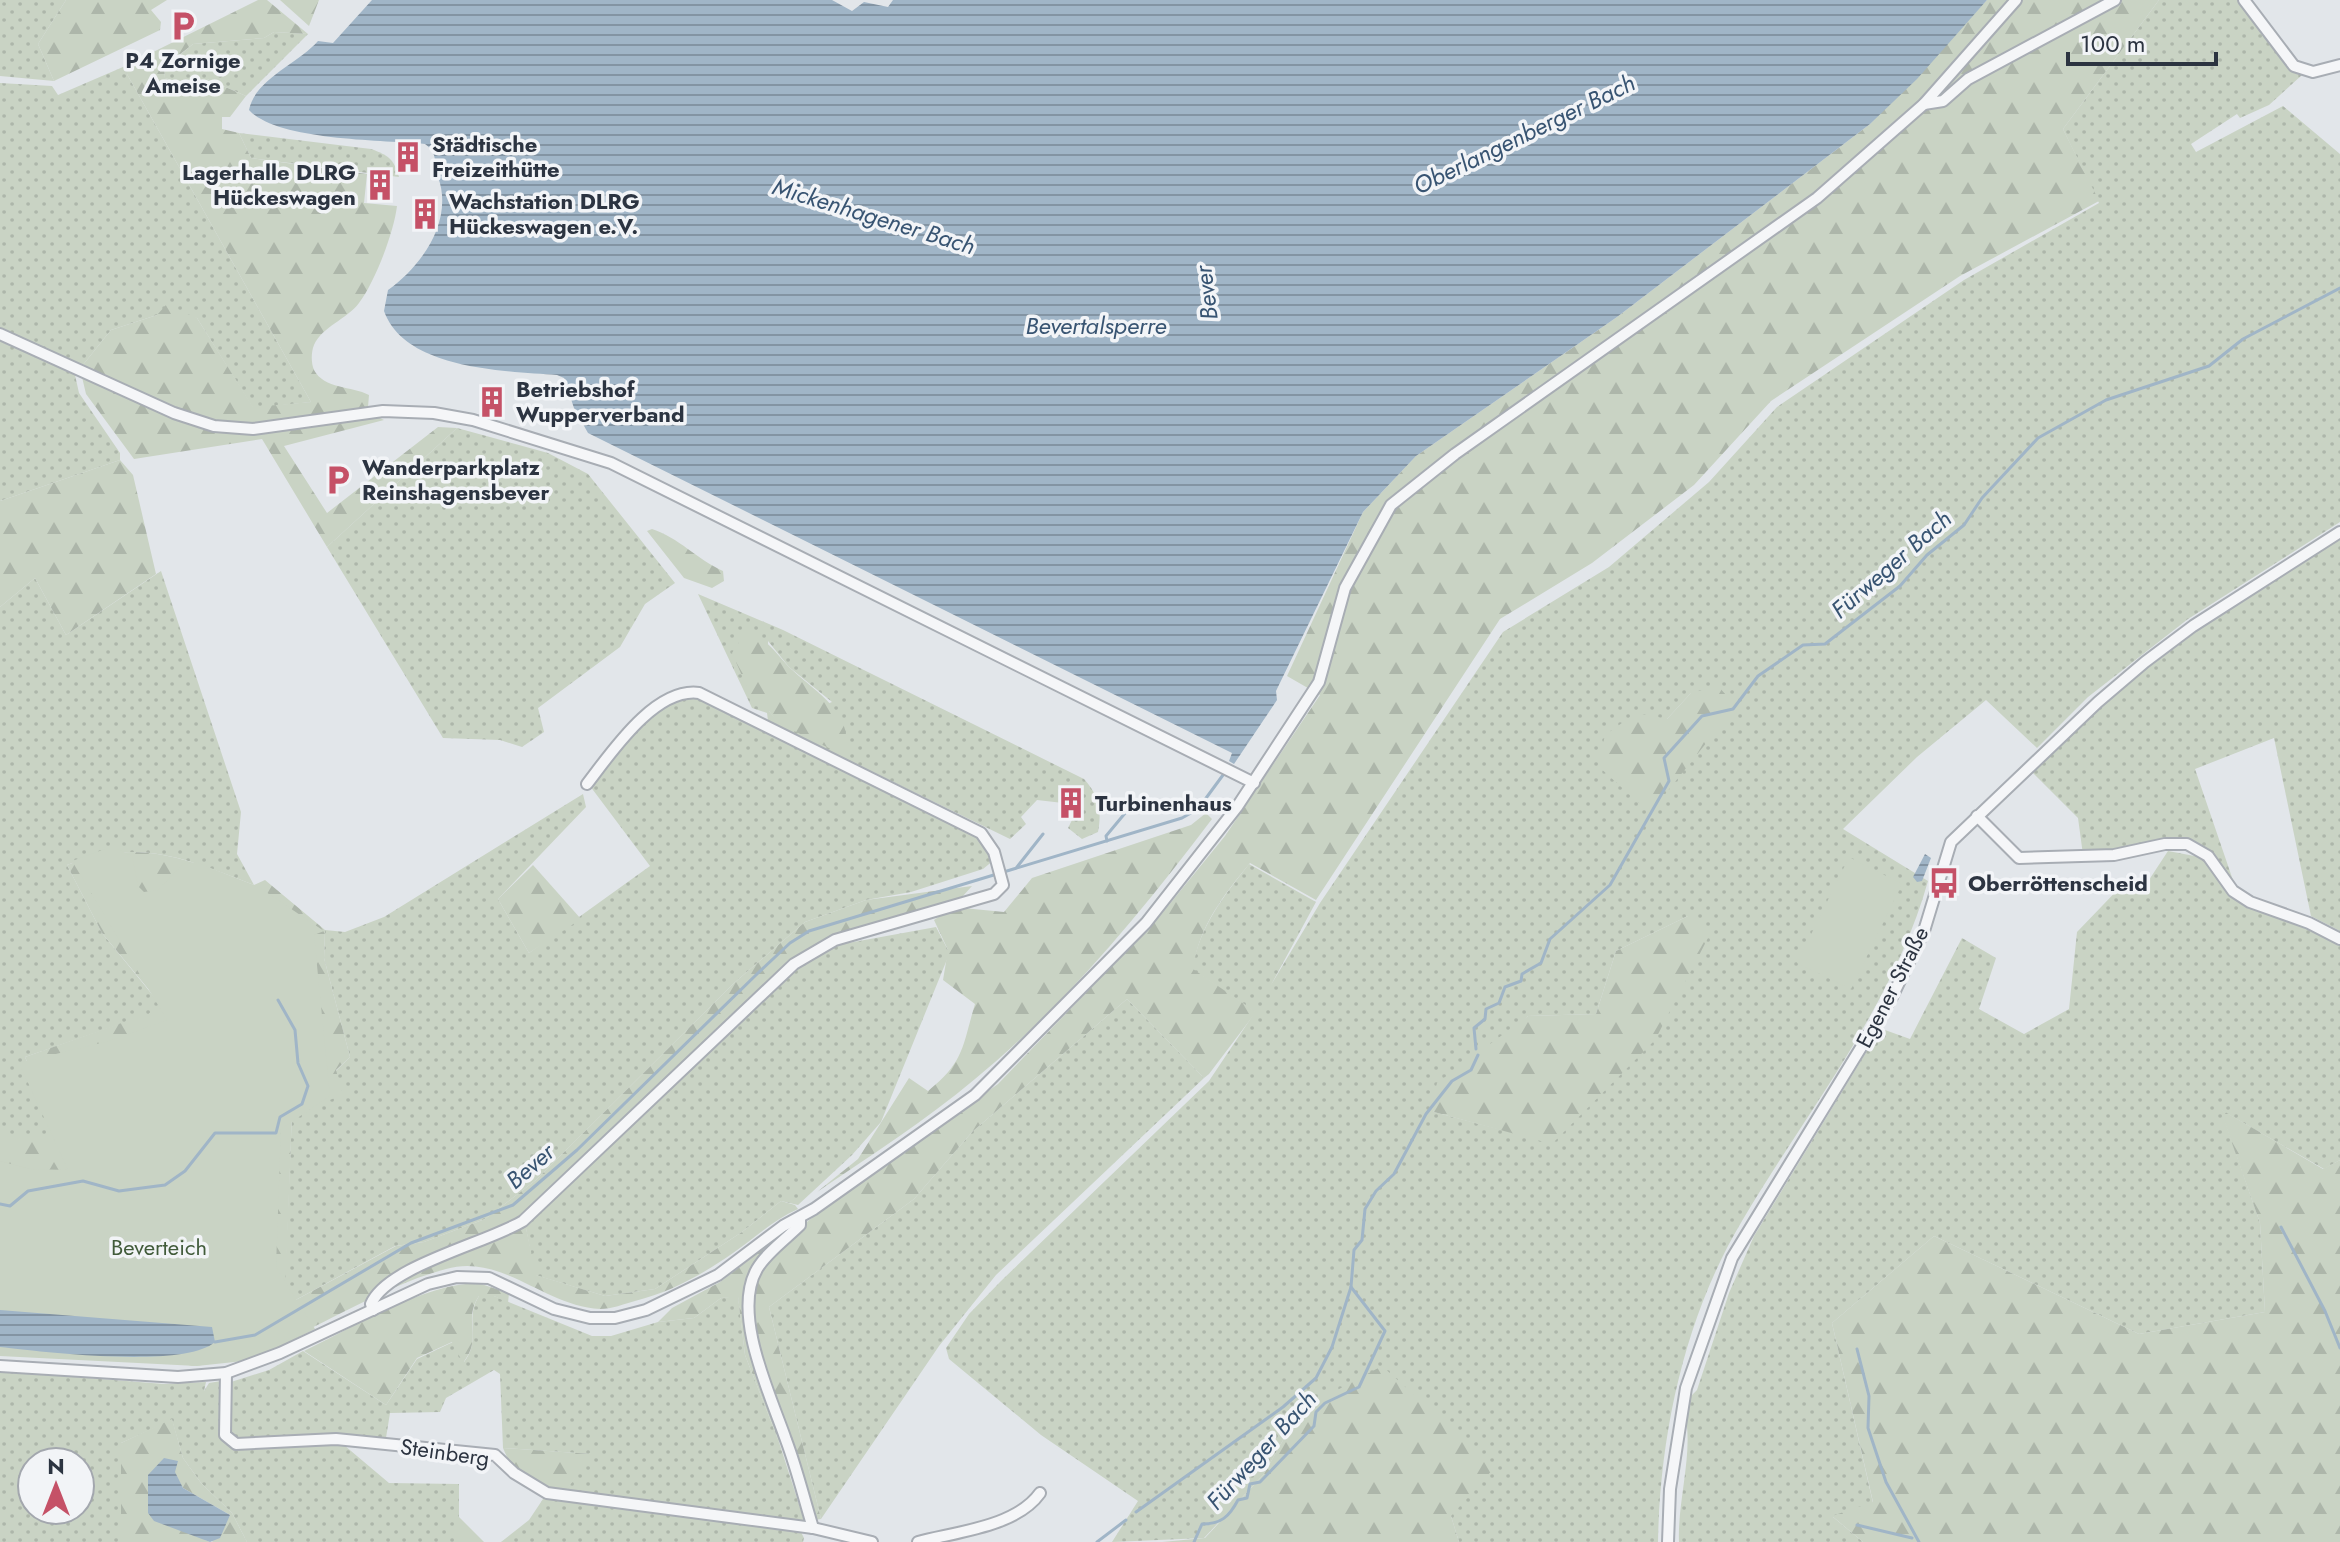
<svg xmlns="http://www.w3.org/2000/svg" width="2340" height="1542" viewBox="0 0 2340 1542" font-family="Jost,sans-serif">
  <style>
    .grass { fill: url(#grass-dots); fill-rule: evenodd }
    .forest { fill: url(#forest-firs) }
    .green { fill: #c9d3c4 }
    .water { fill: url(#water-rules) }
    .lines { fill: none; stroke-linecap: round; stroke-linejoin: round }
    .stream { stroke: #a0b5c7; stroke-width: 3 }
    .minor-casing { stroke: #a8adb4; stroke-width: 14 }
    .minor { stroke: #f5f6f8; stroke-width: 10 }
    .labels { text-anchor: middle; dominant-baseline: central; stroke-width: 7; stroke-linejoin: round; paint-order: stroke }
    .poi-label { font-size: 22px; font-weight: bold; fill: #2c3441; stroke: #f2f4f7; text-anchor: start }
    .street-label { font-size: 22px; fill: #2c3441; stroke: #f2f4f7 }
    .park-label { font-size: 22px; fill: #415b3a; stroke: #f2f4f7 }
    .water-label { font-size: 24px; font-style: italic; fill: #385472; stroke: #f2f4f7 }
  </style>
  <defs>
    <pattern id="grass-dots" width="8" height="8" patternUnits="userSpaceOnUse" patternTransform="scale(2)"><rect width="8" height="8" fill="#c9d3c4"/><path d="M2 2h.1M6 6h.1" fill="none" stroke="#adb6aa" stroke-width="1.8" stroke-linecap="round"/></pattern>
    <pattern id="forest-firs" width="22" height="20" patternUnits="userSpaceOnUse" patternTransform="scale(2)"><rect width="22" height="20" fill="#c9d3c4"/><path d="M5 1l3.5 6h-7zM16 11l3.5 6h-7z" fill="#adb6aa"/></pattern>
    <pattern id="water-rules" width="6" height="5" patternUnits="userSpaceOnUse" patternTransform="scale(2)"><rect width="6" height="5" fill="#a0b5c7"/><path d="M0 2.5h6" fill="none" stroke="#8394a3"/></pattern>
  </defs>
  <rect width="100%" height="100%" fill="#e2e6ea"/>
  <g class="grass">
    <path d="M0 0H66L38 44 54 81 0 76Z"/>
    <path d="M2159 0H2239L2291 67 2302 75 2269 105 2240 118 2237 114 2191 144 2196 152 2283 106 2340 154V522L2188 619 2088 697 2037 748 1986 700 1917 757 1843 829 1928 881C1892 1008 1808 1109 1742 1221 1685 1316 1660 1433 1658 1542H1459L1451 1516 1300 1410 1264 1474 1204 1538 1112 1542 1138 1501 1041 1435 949 1359 946 1348 969 1314 1001 1281 1209 1081 1255 1012 1192 969C1200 926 1223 897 1249 864L1316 902 1271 985 1320 903 1503 632 1609 567 1709 482 1777 407 1964 280 2099 203 2063 129ZM1691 693 1650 813 1667 719ZM1688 916 1552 1143 1434 1112 1432 1107 1528 1016 1596 1014 1616 951Z"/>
    <path d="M274 32 308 34 246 96 207 79 179 82 165 78 164 68 193 44 264 38Z"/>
    <path d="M123 67 311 402 253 408 197 318 157 315 111 330 82 366 0 328V83L52 86 58 95Z"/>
    <path d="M239 133 371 149C388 155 394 159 399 177L251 158Z"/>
    <path d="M0 341 75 375 79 393 120 453V460L0 501Z"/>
    <path d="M457 428 548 453 588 474 675 583 645 604 620 647 538 708 544 732 522 747 500 740 443 738 327 547Z"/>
    <path d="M2340 536V931L2311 916 2274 738 2195 769 2237 892C2229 880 2220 862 2208 852 2177 826 2121 850 2083 855L2078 818 2031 771 2124 683 2196 627Z"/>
    <path d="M161 571 241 812 237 854 254 885C187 859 139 837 67 865L102 933 164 1009 25 1057 61 1138H0V607L35 578 66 635Z"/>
    <path d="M698 594 783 630 1084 779C1099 795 1102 811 1098 832L1082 839 1068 828 1074 816 1072 810 1079 802 1070 795 1063 803 1037 800 1021 817 1026 824 1010 839 768 721 767 713 752 708ZM768 641 789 667 832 702 779 723 769 711Z"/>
    <path d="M682 696 704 697 976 832 994 860 983 869 911 892 866 900 805 922 733 984 536 1180 485 1219 424 1242 395 1246 279 1309 286 1255 292 1114 350 1057 324 958 325 930 345 932 384 917 583 794 586 807 498 899 529 953 650 866 590 786 645 720Z"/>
    <path d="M2168 851 2205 858 2232 898 2264 913 2303 924 2340 944V1160L2324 1169 2221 1110 2260 1223 2265 1312 2139 1334 1934 1236 1832 1323 1873 1503 1833 1517 1863 1542H1679C1677 1499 1697 1442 1682 1405L1697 1390 1729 1293 1754 1236 1873 1041 1885 1030 1910 1039 1962 938 1996 958 1979 1009 2024 1034 2069 1009 2077 932 2127 880 2143 889Z"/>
    <path d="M936 927 948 950V957L881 1122 852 1155 798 1205 781 1201 742 1232 655 1289 605 1296 535 1275 525 1223 798 969 837 945Z"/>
    <path d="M1127 999 1204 1078 996 1275 939 1346 821 1519 769 1307 914 1199 972 1132Z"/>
    <path d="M479 1296H494L592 1336H611L658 1322 694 1318 721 1298 738 1296 745 1355 779 1442 804 1520 797 1522 566 1490 591 1454 503 1448 500 1374 494 1370 446 1398 440 1412 390 1413 385 1444 338 1440 389 1483 459 1484V1542H247L232 1513 201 1483 183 1458 172 1420 121 1443V1542H0V1371L164 1384 206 1382 204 1391 209 1383 221 1381 223 1437 228 1445 243 1448V1440L232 1437 228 1424 231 1382 269 1370 303 1351 386 1405 417 1359 453 1342 464 1362C482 1339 464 1319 479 1296ZM32 1462H80V1510H32Z"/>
    <path d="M545 1496 801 1532 804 1538 803 1542H501L529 1520Z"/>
  </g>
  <g class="forest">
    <path d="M66 0H167L151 10 161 22 160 30 54 81 38 44Z"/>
    <path d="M258 0H267L308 34 274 32 264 38 193 44 164 67 165 78 179 82 207 79 246 96 230 117H222V129L239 133 251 158 367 174 364 203 397 206C394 232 375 282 359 303 347 319 322 327 314 345 311 352 311 363 314 370 324 389 352 386 369 395L368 407C325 420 252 431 208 420 164 410 122 385 82 366L111 330 157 315 166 305 197 318 253 407 311 402 123 67Z"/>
    <path d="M280 0H319L309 26Z"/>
    <path d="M1987 0H2159L2063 129 2099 201 1960 276 1771 401 1694 485 1592 563 1500 619 1316 900 1250 863C1223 896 1199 926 1193 969L1256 1012 1209 1074 1204 1078 1127 999 972 1132 914 1199 769 1307 821 1519 815 1520 755 1334 752 1299 760 1269 809 1220 998 1084 1159 917 1225 836 1320 695 1287 676 1363 512 1416 456 1617 317 1870 124Z"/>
    <path d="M82 377 185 422 216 431 376 416 384 420 284 446 327 513 438 427 457 428 327 547 262 439 134 459 86 394Z"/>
    <path d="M120 460 133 475 156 574 66 635 35 578 0 607V501Z"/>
    <path d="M652 529C678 537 698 560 723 571L724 581 712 588 684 578 647 531Z"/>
    <path d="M747 630C769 641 773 650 789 667 815 692 856 713 845 756L778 723 769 711 754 703 732 653Z"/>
    <path d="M1718 686 1736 706 1650 813 1598 766 1605 735 1636 713 1667 719 1691 693Z"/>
    <path d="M1206 813 1212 819C1142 912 1066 1004 975 1079 925 1121 870 1156 817 1192L858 1159 909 1078 928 1091C965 1061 962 1047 975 1004L943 980 948 950 934 920 950 909 820 947 525 1223 536 1275 605 1296 655 1289 742 1232 781 1201 795 1205 798 1209C773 1220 755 1238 733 1253 703 1274 671 1292 635 1301 624 1304 612 1309 600 1309 544 1306 502 1253 446 1269 359 1292 283 1359 192 1366L0 1310V1138H61L25 1057 164 1008 102 933 67 865C139 837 186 859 254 885L265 880 325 930 324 958 350 1057 336 1070 343 1095 292 1114 286 1274 279 1309 396 1246 424 1242 485 1219 536 1180 733 984 805 922 866 900 972 886 953 907 1004 912 1032 878 1191 825Z"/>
    <path d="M533 865 581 919 529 953 498 899Z"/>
    <path d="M1688 916 1705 924 1709 936 1655 1040 1552 1144 1434 1112 1431 1106 1437 1083 1528 1016 1596 1014 1616 951Z"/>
    <path d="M2220 1109 2323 1169 2340 1160V1542H1863L1832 1516 1873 1502 1832 1323 1934 1236 2139 1334 2265 1312 2260 1223Z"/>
    <path d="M784 1233C771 1247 752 1262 747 1282 737 1322 765 1400 781 1438L779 1442 745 1355 738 1297 721 1298 694 1318 658 1322 672 1308 720 1282Z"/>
    <path d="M478 1283 509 1293 508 1303 494 1296H479C462 1321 484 1336 463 1363L452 1342 417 1358 386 1405 304 1351C354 1327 422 1284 478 1283Z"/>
    <path d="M1382 1366 1495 1467 1451 1516 1459 1542H1162L1205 1538 1264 1474 1300 1410Z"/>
    <path d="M172 1419 183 1458 201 1483 232 1513 247 1542H212L230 1515 183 1488 164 1458 205 1540 210 1542H121V1443Z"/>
    <path d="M503 1448 592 1454 563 1495 514 1473Z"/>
    <path d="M456 1514 484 1542H459Z"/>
  </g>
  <g class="green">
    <path d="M105 849H117L132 856 138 886 144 892 158 890 183 864 196 862 260 888 324 931 314 935 330 1096 281 1129 276 1267 315 1329 253 1360 197 1366 0 1356V1161L30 1169 68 1170 19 1063 109 1041 167 1020 72 861Z"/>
    <path d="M1849 857 1902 884 1851 989 1797 963Z"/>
  </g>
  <g class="water">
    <path d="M372 0H832L852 11 864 2 888 7 893 0H1987L1917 79 1870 124 1617 317 1416 456 1363 512 1276 691 1277 700 1234 764 1229 761 1232 753 588 433 574 408 564 378 557 375C506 371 405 370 384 311L388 290C422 266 454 220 438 177 432 163 440 155 425 144 383 140 277 141 249 110 255 79 299 63 318 41L333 43Z"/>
    <path d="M1925 854 1931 858 1922 881 1917 882 1913 877Z"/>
    <path d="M0 1310 212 1327 215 1342C184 1369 44 1352 0 1347Z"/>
    <path d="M164 1458 178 1461 175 1472 183 1488 230 1515 220 1538 210 1542 154 1521 148 1513V1475Z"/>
  </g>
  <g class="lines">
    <g class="stream">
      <path d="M1107 841 1106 836 1131 806"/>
      <path d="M1017 867 1043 834"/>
      <path d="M1476 1049 1474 1028 1485 1019 1486 1009 1499 1003 1505 987 1521 981 1522 974 1541 963 1550 939 1610 885 1669 781 1664 758 1702 716 1733 709 1758 676 1803 645 1825 644 1900 586 1927 555 1964 525 1982 498 2038 438 2106 400 2209 366 2243 339 2340 288"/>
      <path d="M0 1204 10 1206 28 1191 83 1181 119 1191 165 1185 185 1171 215 1133H276L280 1117 302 1104 308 1086 298 1063 295 1030 278 1000"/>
      <path d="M2281 1227 2325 1311 2340 1348"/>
      <path d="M215 1342 255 1335 411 1243 513 1205 577 1150 758 973 790 943 809 931 1182 818 1198 809 1223 775"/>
      <path d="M1857 1349 1869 1396 1868 1428 1886 1482 1919 1542"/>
      <path d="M1136 1512 1283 1407 1316 1378 1332 1347 1351 1287"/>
      <path d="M1857 1525 1912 1538"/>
      <path d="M1097 1542 1126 1520"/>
      <path d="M1194 1542 1202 1524C1221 1524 1229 1517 1238 1500L1247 1498 1250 1484 1260 1482 1314 1426 1316 1412 1325 1403 1359 1387 1385 1331 1351 1287 1354 1250 1362 1240 1365 1209 1376 1191 1394 1174 1426 1114 1452 1081 1471 1070 1478 1055"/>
    </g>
    <defs>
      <g id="minor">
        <path d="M2244 0 2294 66 2313 72 2340 65"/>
        <path d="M1924 104 1943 101 1968 79 2115 0"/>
        <path d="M0 334 174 413 214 426 253 429 383 411 434 413 473 420 611 463 1254 783"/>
        <path d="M1977 816 2019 858 2114 855 2165 844H2187L2208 856 2233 891 2250 902 2309 923 2340 939"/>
        <path d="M800 1218V1225C787 1238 766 1253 757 1269 731 1314 771 1396 786 1440 797 1469 804 1499 813 1528"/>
        <path d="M373 1310 371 1304C387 1266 487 1243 523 1221L794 964 835 940 994 894 1003 885 994 852 981 833 699 693C655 687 611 753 587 784"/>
        <path d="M0 1366 178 1377 226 1373 280 1353 428 1284 457 1277 489 1278 554 1309 590 1318H615L646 1310 718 1275 783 1226 814 1209 975 1095 1146 923 1237 807 1319 682 1345 588 1391 505 1455 454 1817 198 1924 104 2016 0"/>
        <path d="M226 1373 225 1435 236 1444 336 1439 495 1455 514 1473 547 1493 813 1528 872 1542"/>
        <path d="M918 1542C955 1532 1016 1527 1040 1493"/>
        <path d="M1668 1542 1670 1489 1686 1388 1732 1258 1892 997 1924 931 1951 842 2098 702 2145 662 2193 626 2340 532"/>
      </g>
    </defs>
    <use href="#minor" class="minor-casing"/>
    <use href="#minor" class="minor"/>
  </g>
  <defs>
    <symbol id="parking-bare" viewBox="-9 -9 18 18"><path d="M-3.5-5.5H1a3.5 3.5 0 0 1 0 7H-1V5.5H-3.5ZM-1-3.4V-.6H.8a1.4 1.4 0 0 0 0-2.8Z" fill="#c55167" stroke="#f2f4f7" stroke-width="2.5" paint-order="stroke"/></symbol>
    <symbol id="building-bare" viewBox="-9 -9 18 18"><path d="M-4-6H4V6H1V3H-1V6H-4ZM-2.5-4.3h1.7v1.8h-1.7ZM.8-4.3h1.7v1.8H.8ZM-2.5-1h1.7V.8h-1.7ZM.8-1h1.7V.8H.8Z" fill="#c55167" stroke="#f2f4f7" stroke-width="2.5" paint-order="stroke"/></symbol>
    <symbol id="bus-bare" viewBox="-9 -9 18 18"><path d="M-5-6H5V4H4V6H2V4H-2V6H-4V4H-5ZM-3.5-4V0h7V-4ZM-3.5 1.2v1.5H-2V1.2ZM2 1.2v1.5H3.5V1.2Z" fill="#c55167" stroke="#f2f4f7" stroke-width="2.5" paint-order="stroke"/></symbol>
  </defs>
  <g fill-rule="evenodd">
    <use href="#parking-bare" x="161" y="4" width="44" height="44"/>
    <use href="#building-bare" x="386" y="135" width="44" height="44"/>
    <use href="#building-bare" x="358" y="163" width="44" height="44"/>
    <use href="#building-bare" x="403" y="192" width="44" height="44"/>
    <use href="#building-bare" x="470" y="380" width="44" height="44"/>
    <use href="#parking-bare" x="316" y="458" width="44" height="44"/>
    <use href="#building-bare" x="1049" y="781" width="44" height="44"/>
    <use href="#bus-bare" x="1922" y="861" width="44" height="44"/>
  </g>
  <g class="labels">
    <g class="poi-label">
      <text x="183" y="60" text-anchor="middle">P4 Zornige<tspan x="183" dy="25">Ameise</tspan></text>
      <text x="432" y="144">Städtische<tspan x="432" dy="25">Freizeithütte</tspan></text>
      <text x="356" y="172" text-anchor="end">Lagerhalle DLRG<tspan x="356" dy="25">Hückeswagen</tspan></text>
      <text x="449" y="201">Wachstation DLRG<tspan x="449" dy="25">Hückeswagen e.V.</tspan></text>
      <text x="516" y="389">Betriebshof<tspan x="516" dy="25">Wupperverband</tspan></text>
      <text x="362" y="467">Wanderparkplatz<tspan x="362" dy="25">Reinshagensbever</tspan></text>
      <text x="1095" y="803">Turbinenhaus</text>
      <text x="1968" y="883">Oberröttenscheid</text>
    </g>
    <g class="street-label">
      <text transform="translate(1892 987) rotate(-63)">Egener Straße</text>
      <text transform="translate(445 1452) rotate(8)">Steinberg</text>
    </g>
    <g class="park-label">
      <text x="159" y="1247">Beverteich</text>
    </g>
    <g class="water-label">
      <text transform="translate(1524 134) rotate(-26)">Oberlangenberger Bach</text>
      <text transform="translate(874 216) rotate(17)">Mickenhagener Bach</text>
      <text transform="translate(1206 293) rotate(-97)">Bever</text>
      <text x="1096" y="325">Bevertalsperre</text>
      <text transform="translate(1891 564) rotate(-41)">Fürweger Bach</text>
      <text transform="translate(530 1166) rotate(-41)">Bever</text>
      <text transform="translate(1261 1450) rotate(-48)">Fürweger Bach</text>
    </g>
  </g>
  <g transform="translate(56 1486)"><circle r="38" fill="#f2f4f7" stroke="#a3a7ae" stroke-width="2"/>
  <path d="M0-6L14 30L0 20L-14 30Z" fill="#c55167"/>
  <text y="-12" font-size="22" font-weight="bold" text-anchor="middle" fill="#2c3441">N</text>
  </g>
  <path d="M2068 52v12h148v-12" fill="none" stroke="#2c3441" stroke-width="4"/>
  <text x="2080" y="52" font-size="24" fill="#2c3441" stroke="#f2f4f7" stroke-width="6" paint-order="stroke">100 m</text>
</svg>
